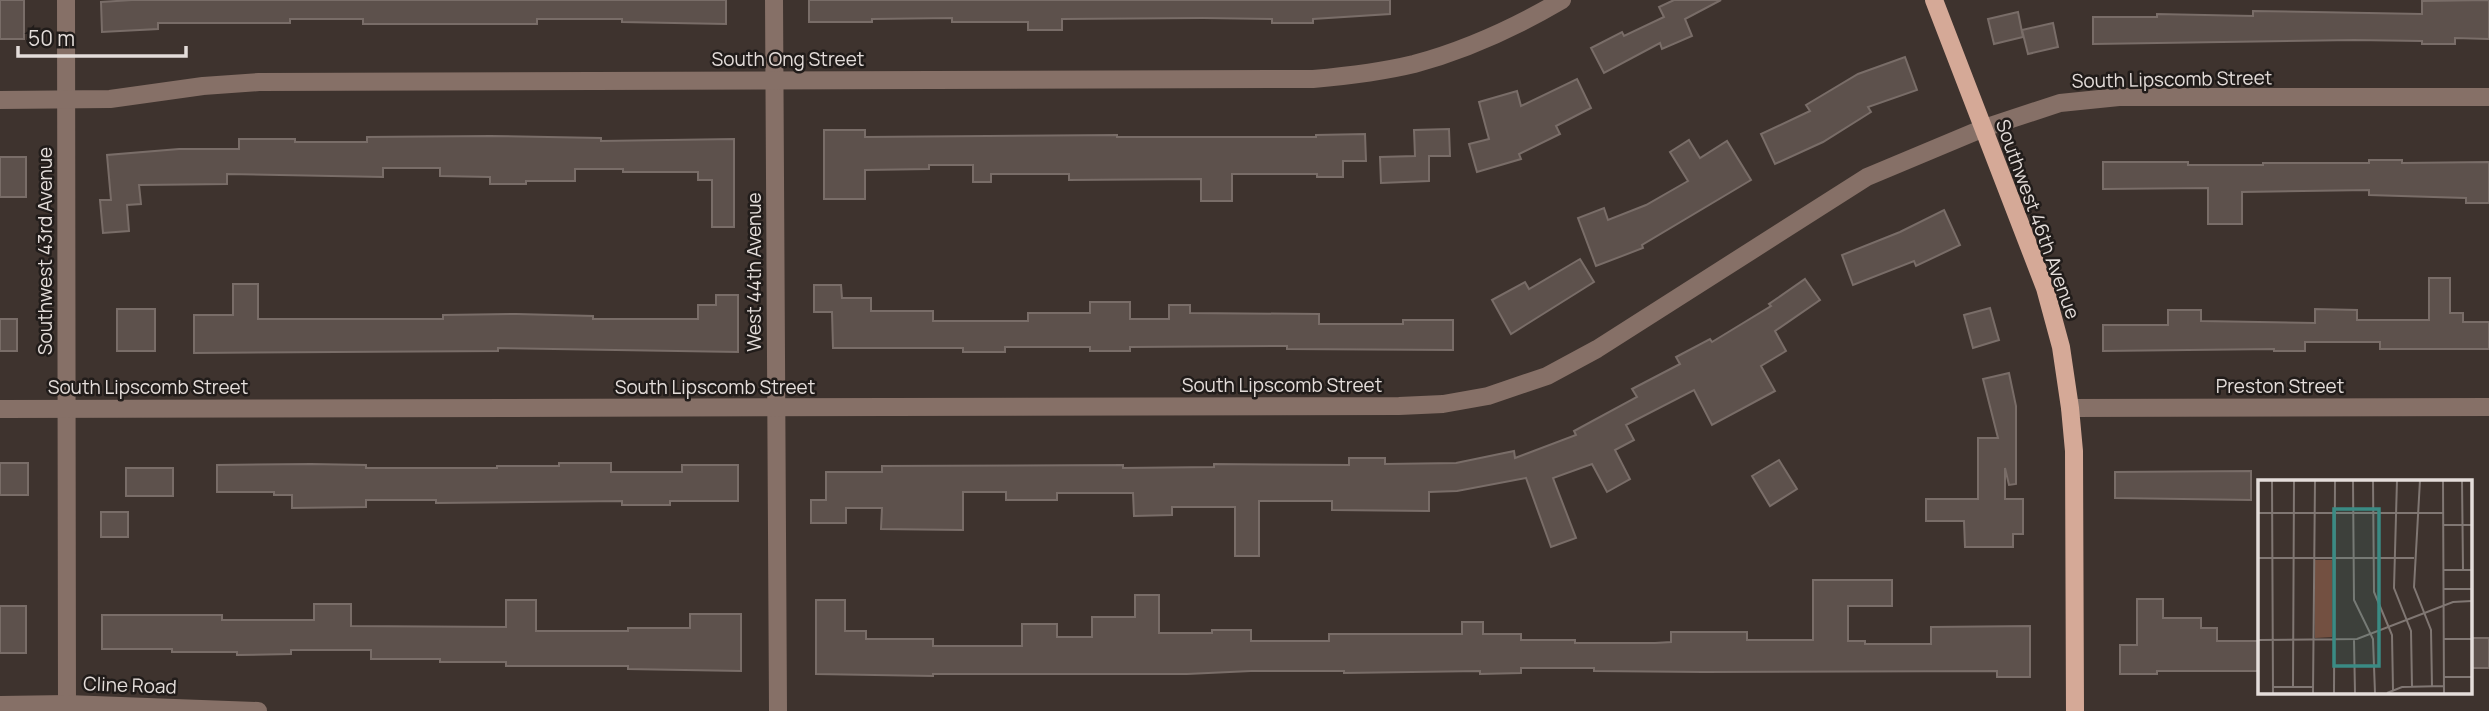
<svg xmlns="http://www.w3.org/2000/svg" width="2489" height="711" viewBox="0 0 2489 711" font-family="Manrope,sans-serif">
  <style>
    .building { fill: #5d514c; stroke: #796d68; stroke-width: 2 }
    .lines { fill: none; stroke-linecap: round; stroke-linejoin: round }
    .minor { stroke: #867067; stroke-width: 18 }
    .major { stroke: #d5a997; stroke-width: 18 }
    .labels { text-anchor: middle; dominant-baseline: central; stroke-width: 5; stroke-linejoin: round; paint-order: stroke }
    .street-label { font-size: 19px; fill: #e4ddda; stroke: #211c1a }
    .inset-road { fill: none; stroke: #807773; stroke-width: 2 }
    .view { fill: #3a8b84; fill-opacity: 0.15; stroke: #3a8b84; stroke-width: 3.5 }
    .inset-edge { fill: none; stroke: #e4ddda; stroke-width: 3.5 }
  </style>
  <rect width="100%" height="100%" fill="#3e332e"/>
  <g class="building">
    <rect x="0" y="0" width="24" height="39"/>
    <path d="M132 0H726V24L622 22V19H537V24H363V19H290V23H158V29L102 32 101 2Z"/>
    <path d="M809 0H1390V14L1313 19V23H1272V19L1203 18 1062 19V30H1028V22H952V18L872 19V22H809Z"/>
    <path d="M1674 0H1721L1685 19 1692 36 1662 49 1660 43 1604 73 1591 48 1622 32 1624 36 1664 17 1659 7Z"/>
    <path d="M2489 0V39L2455 38V44H2422V41L2354 40 2093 44V17H2157V14L2253 16V11L2422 14V1Z"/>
    <path d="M2018 12 2023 37 1994 44 1988 19Z"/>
    <path d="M2053 23 2058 47 2028 54 2022 30Z"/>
    <path d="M1905 57 1917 90 1868 107 1871 112 1823 142 1775 164 1761 134 1810 111 1806 105 1858 74Z"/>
    <path d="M1577 79 1591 108 1556 126 1560 134 1519 154 1521 159 1477 172 1469 144 1489 139 1479 102 1517 91 1521 106Z"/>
    <path d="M1449 129 1450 156H1429V181L1381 183 1380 157 1415 156 1414 130Z"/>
    <path d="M824 130H865V137L1117 135V137H1316V135L1365 134 1366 161H1343V177H1317V174H1232V201H1201V179L1069 180V174H991V182H973V165H929V169L865 170V199H824Z"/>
    <path d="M490 136 601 138V141L734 139V227H712V180H698V172H623V169H575V181H526V184H490V177L440 176V168H383V177L227 174V184L139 185 141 204 127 205 129 231 103 233 100 200H111L107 155 179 149H239V139H295V142H367V137Z"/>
    <path d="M1689 140 1700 158 1727 141 1751 180 1642 245 1643 248 1596 266 1578 218 1604 208 1608 220 1646 205 1688 181 1670 152Z"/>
    <rect x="0" y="157" width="26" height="40"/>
    <path d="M2369 160H2402V163L2489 162V203H2466V198L2369 195V190L2242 192V224H2208V188L2103 189V162H2188V165H2263V163H2369Z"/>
    <path d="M1944 210 1960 245 1916 266 1914 261 1853 285 1842 255 1900 232Z"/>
    <path d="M1580 259 1594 282 1511 334 1492 300 1525 282 1529 289Z"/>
    <path d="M2429 278H2450V313H2463V322H2489V349H2380V342H2305V351H2274V349L2103 351V325H2168V310H2201V321L2315 323V309L2357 310V320H2429Z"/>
    <path d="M1805 279 1820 300 1775 331 1786 351 1761 366 1775 391 1712 425 1694 390 1626 425 1634 440 1615 450 1630 479 1607 492 1592 464 1553 478 1576 538 1551 547 1526 478 1457 491 1429 492V511L1332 510V501H1259V556H1235V507H1172V515L1134 516 1133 493H1057V500H1006V492H963V530L881 529 882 508H846V523H811V500H826V472H882V466L1123 465V468L1214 467V464L1349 465V458H1385V464L1456 463 1514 451 1515 458 1576 435 1574 431 1637 397 1632 389 1680 364 1676 357 1710 339 1712 342 1771 306 1769 304Z"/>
    <path d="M233 284H258V319H443V315L517 314 593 316V319H698V305H716V295H738V352L498 348V351L194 353V315H233Z"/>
    <path d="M814 285H841L842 298H871V311H933V321H1028V313H1090V302H1130V319H1169V305H1190V313L1319 314V324H1403V320H1453V350L1287 349V346L1130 347V351H1090V347H1005V352H963V348H833L832 312H814Z"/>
    <path d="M1990 308 1999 340 1973 348 1964 315Z"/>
    <rect x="117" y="309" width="38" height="42"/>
    <rect x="0" y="319" width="17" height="32"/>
    <path d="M2009 373 2016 406V484L2009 485 2005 468V499H2023V534H2013V547H1965L1964 521H1926V499H1978V438H1998L1983 379Z"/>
    <path d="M1779 460 1797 489 1770 506 1752 476Z"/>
    <rect x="0" y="463" width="28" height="32"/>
    <path d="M559 463H611V472H682V465H738V501H670V505H622V501L436 503V500H366V507L292 508V495H274V492H217V465L311 464 366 465V468H497V466H559Z"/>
    <rect x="126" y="468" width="47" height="28"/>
    <path d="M2251 471V500L2115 498V472Z"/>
    <rect x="101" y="512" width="27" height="25"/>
    <path d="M1813 580H1892V606H1848V641H1865V644H1931V627L2030 626V677H1997V671L1703 672 1594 671V668H1521V673L1480 674V671L1344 673V671H1251L1187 674H933V676L816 674V600H845V631H866V639H933V646H1022V624H1057V637H1092V617H1135V595H1159V633H1212V630H1251V641H1329V634H1462V622H1483V634H1521V640H1575V643H1655L1671 642V632H1747V640H1813Z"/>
    <path d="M2137 599H2163V618H2201V628H2217V641H2260V671H2157V674H2120V645H2137Z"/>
    <path d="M506 600H536V631H628V628H690V614H741V671L628 669V666H506V662H440V659H371V650H291V654L237 655V652H172V649H102V615H222V620H314V604H351V626L506 627Z"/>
    <rect x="0" y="606" width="26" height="47"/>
    <rect x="2470" y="638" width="19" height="30"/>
  </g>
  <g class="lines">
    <g class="minor">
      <path d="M66 0 67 711"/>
      <path d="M774 0 778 711"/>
      <path d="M0 100 110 99 203 86 259 82 1313 79C1347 76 1381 72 1414 64 1466 50 1516 27 1562 0"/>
      <path d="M2070 408 2489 407"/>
      <path d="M0 409 1399 406 1443 404 1488 396 1547 376 1597 349 1867 177 1984 128 2060 103 2119 97H2489"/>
      <path d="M0 705 67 704 258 711"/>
    </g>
    <path class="major" d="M1934 0 2045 288 2061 347 2070 408 2074 451 2075 711"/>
  </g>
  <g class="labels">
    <g class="street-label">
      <text x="788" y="59">South Ong Street</text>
      <text transform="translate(2172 79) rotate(-1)">South Lipscomb Street</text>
      <text transform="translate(2038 219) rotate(70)">Southwest 46th Avenue</text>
      <text transform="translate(45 251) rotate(-90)">Southwest 43rd Avenue</text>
      <text transform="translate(754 272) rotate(-90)">West 44th Avenue</text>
      <text x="1282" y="385">South Lipscomb Street</text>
      <text x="2280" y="386">Preston Street</text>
      <text x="148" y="387">South Lipscomb Street</text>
      <text x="715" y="387">South Lipscomb Street</text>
      <text transform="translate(130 685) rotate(2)">Cline Road</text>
    </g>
  </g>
  <g transform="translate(2258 480)">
    <rect width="214" height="214" fill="#3e332e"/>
    <path d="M56 80H74V157L57 158Z" fill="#735041"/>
    <path class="inset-road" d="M14 0 15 213M95 0 96 120 115 159 117 213M115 0 116 112 134 155 135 210M139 0 136 108 153 151 154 207M162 0 156 107 173 150 174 207M185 0 186 213M204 0 205 90M0 33H186M186 45H214M0 78H156M186 90H214M186 109H214M186 159H214M0 160 99 159 195 122 214 121M96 160 97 213M186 197H214M15 207H55M35 207 36 0M55 213 57 0M76 213 77 0M129 213 144 207 186 206"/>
    <path class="view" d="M76 29H121V186H76Z"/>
    <rect width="214" height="214" class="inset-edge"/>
  </g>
  <path d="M18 46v10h168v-10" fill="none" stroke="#e4ddda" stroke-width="3.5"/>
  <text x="28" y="46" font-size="21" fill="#e4ddda" stroke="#211c1a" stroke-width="5" paint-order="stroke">50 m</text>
</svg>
